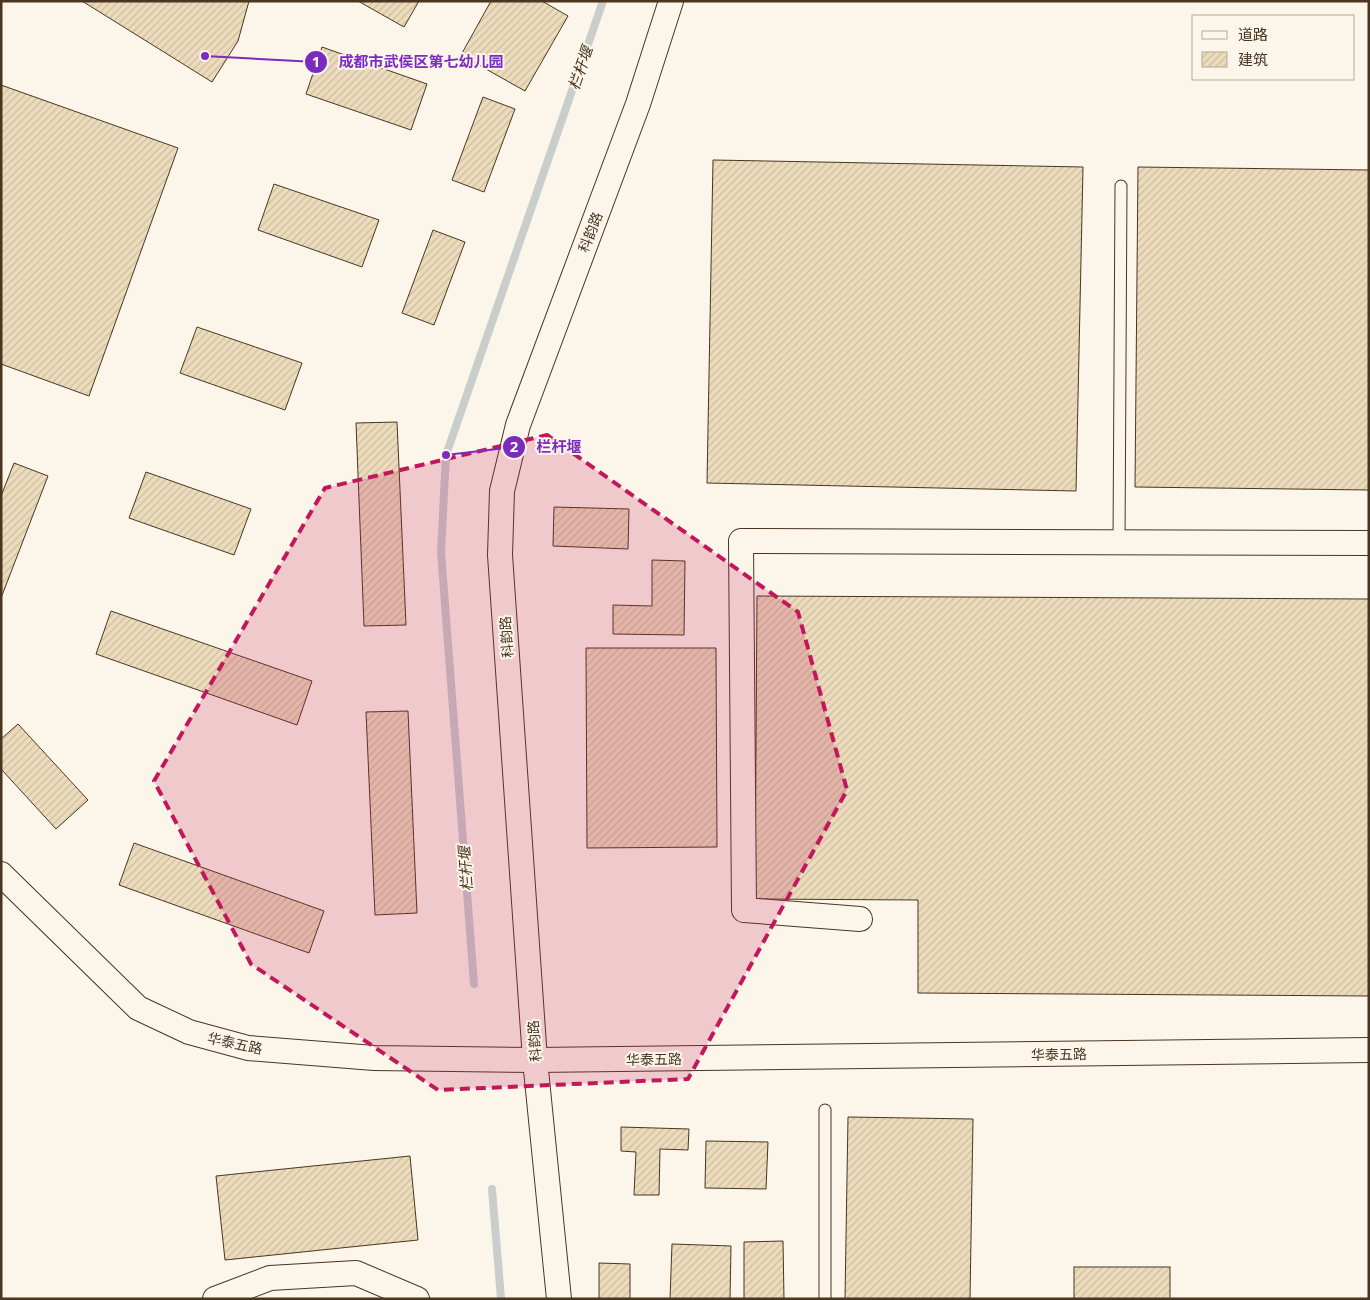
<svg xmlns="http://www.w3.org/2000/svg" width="1370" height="1300" viewBox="0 0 1370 1300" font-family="'Open Sans','Noto Sans SC',sans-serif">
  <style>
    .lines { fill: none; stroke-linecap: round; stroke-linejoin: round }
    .stream { stroke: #c9cecd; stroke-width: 8 }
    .building { fill: url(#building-hatch); stroke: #4a3520 }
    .service-casing { stroke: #4a3520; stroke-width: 13 }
    .minor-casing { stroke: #4a3520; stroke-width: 26 }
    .service { stroke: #fbf6e9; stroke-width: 11 }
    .minor { stroke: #fbf6e9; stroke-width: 24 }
    .marked { fill: #c2185b; fill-opacity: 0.2; stroke: #c2185b; stroke-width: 4; stroke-dasharray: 10 6; stroke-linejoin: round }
    .labels { text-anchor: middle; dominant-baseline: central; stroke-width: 4; stroke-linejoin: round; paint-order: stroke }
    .street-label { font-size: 14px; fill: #4a3520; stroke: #fbf6e9 }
    .water-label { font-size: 15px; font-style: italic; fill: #4a3520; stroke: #fbf6e9 }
    .leader { fill: none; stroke: #7b2cbf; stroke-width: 2 }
    .callout-dot { fill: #7b2cbf; stroke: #fbf6e9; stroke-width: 2 }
    .mark-label { font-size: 15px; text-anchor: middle; font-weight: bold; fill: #fff }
    .callout-label { font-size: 15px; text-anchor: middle; font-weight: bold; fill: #7b2cbf; stroke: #fbf6e9; stroke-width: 4; stroke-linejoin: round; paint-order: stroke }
  </style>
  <defs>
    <pattern id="building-hatch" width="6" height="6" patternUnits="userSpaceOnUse" patternTransform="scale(1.25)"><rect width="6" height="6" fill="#ecdcbc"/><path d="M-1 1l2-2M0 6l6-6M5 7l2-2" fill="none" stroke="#ccbda1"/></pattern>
  </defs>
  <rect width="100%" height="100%" fill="#fbf6e9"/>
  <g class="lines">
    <g class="stream">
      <path d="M474 984 441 552 446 455 603 1"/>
      <path d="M492 1189 501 1299"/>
    </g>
  </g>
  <g class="building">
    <path d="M82 1H249L238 41 212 82Z"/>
    <path d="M358 1H419L404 27Z"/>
    <path d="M491 1H542L568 16 525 91 461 55Z"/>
    <path d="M322 47 427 84 411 130 306 94Z"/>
    <path d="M1 85 178 148 89 396 1 364Z"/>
    <path d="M483 97 515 109 484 192 452 180Z"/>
    <path d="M713 160 1083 167 1076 491 707 483Z"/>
    <path d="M1138 167 1369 170V490L1135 487Z"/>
    <path d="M274 184 379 220 362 267 258 230Z"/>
    <path d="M433 230 465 242 434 325 402 313Z"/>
    <path d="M197 327 302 363 285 410 180 373Z"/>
    <path d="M397 422 406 625 364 626 356 423Z"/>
    <path d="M14 463 48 476 1 598V496Z"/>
    <path d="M146 472 251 509 234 555 129 518Z"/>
    <path d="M554 507 629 509 628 549 553 546Z"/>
    <path d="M652 560 685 561 684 635 613 634V605L652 606Z"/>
    <path d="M757 596 1369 599V996L918 993V900L755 899Z"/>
    <path d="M111 611 312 681 297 725 96 654Z"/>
    <path d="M586 648H716L717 847 587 848Z"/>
    <path d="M408 711 417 913 375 915 366 712Z"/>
    <path d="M18 724 88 800 56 829 1 769V739Z"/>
    <path d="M134 843 324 911 309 953 119 885Z"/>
    <path d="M848 1117 973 1119 970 1299H845Z"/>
    <path d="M621 1127 689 1129 688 1150 660 1149 659 1195H634L636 1152 621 1151Z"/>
    <path d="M706 1141 768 1142 766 1189 705 1188Z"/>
    <path d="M410 1156 418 1240 225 1260 216 1176Z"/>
    <path d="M783 1241 784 1299H744V1242Z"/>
    <path d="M672 1244 731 1246 730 1299H670Z"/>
    <path d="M599 1263 630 1264V1299H599Z"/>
    <rect x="1074" y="1267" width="96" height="32"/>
  </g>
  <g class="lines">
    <defs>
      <g id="service">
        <path d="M1119 542 1121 186"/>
        <path d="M825 1110V1299"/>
      </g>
      <g id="minor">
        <path d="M1 874 138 1008 189 1032 248 1048 374 1058 535 1060 1369 1050"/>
        <path d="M860 919 744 910 741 541 1369 543"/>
        <path d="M215 1299 270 1278 356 1273 417 1299"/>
        <path d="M559 1299 535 1060 500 555 502 491 518 425 638 104 671 1"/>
      </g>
    </defs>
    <use href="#service" class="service-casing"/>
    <use href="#minor" class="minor-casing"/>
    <use href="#service" class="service"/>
    <use href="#minor" class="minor"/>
  </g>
  <path class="marked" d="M547 435 798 612 847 790 688 1079 438 1090 251 964 154 781 325 488Z"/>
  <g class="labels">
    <g class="street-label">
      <text transform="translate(590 232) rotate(-69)">科韵路</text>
      <text transform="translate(506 637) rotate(-94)">科韵路</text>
      <text transform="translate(534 1041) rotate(-94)">科韵路</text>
      <text transform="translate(235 1043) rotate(12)">华泰五路</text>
      <text transform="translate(1059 1054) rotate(-1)">华泰五路</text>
      <text transform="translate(654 1059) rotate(-1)">华泰五路</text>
    </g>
    <g class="water-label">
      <text transform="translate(580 68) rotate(-71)">栏杆堰</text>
      <text transform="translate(465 869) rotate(-94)">栏杆堰</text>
    </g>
  </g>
  <path class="leader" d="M205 56L316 62M446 455L514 447"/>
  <g class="callout-dot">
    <circle cx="205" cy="56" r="5"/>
    <circle cx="446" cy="455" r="5"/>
    <circle cx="316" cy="62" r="12"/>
    <circle cx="514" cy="447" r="12"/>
  </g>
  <g class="mark-label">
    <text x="316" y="67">1</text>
    <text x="514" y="452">2</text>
  </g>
  <g class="callout-label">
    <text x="421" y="67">成都市武侯区第七幼儿园</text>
    <text x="559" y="452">栏杆堰</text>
  </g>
  <rect width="1370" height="1300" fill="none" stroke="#4a3520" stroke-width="5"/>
  <rect x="1192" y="15" width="162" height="65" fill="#fbf6e9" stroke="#b4a999"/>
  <rect x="1202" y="31" width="25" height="8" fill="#fbf6e9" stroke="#b4a999"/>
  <text x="1238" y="40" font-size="15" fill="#4a3520">道路</text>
  <rect x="1202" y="52" width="25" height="15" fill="url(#building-hatch)" stroke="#b4a999"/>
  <text x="1238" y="65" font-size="15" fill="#4a3520">建筑</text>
</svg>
